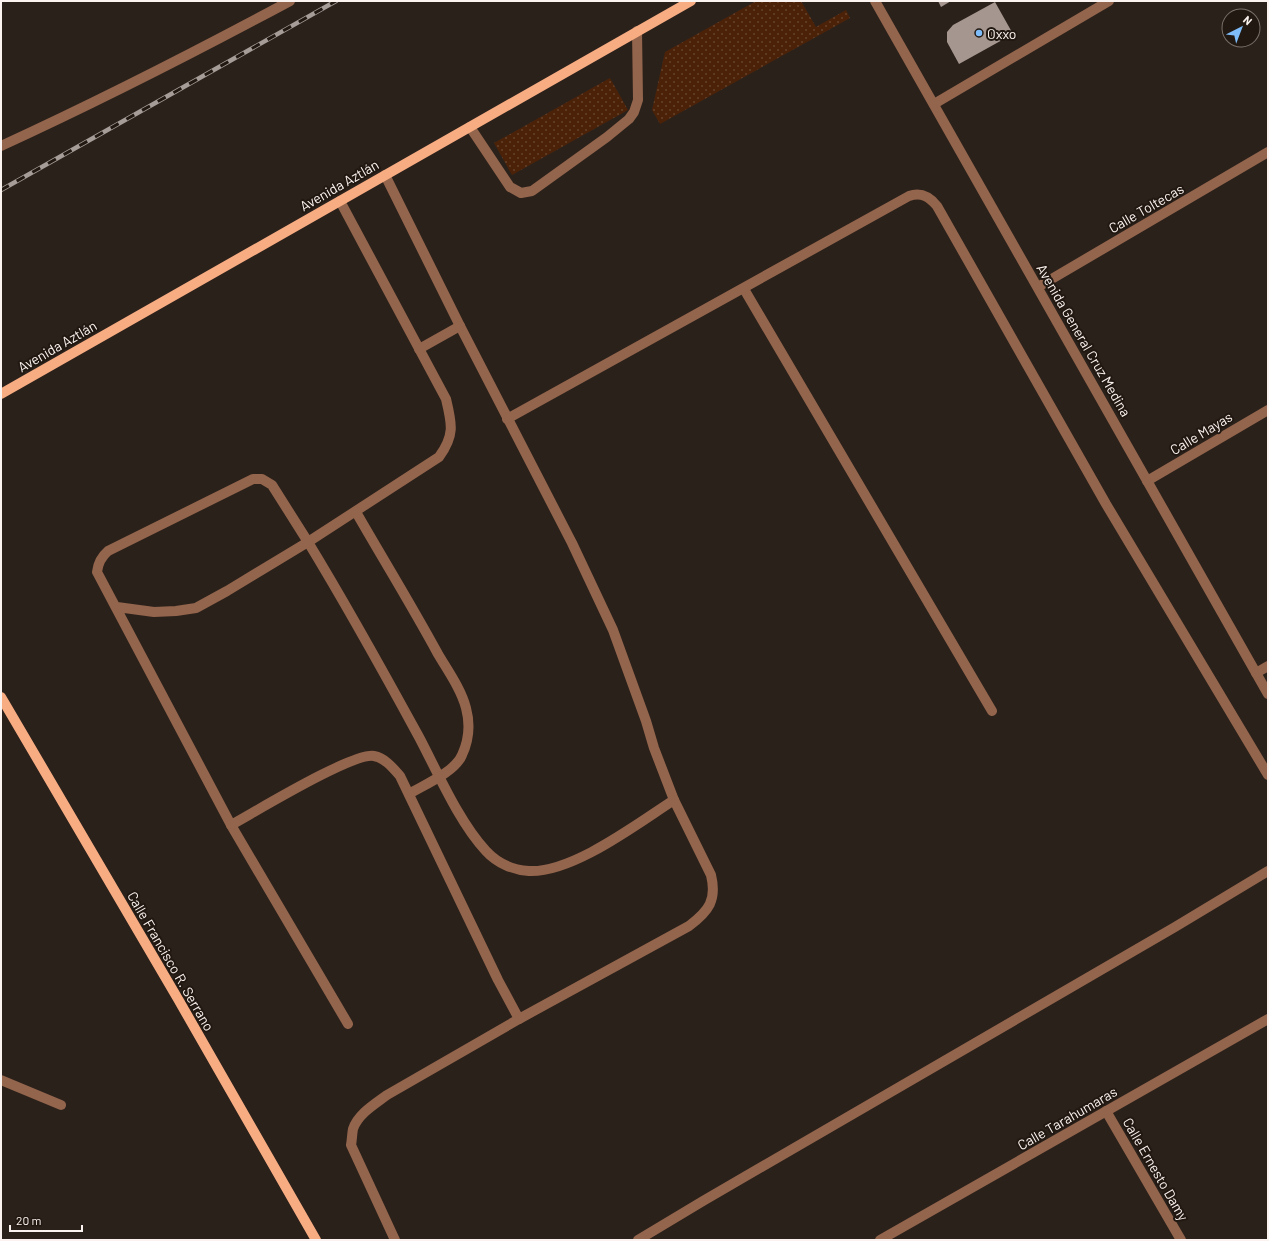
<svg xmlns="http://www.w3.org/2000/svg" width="1269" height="1241" viewBox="0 0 1269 1241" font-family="Barlow,sans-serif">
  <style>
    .green { fill: url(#green-dots) }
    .building { fill: #a59790 }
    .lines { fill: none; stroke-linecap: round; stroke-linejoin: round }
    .minor { stroke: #93654c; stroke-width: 10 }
    .major { stroke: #f8ac82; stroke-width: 10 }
    .rail-casing { stroke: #a69d98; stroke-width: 4.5 }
    .rail { stroke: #221812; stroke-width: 3; stroke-dasharray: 9; stroke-linecap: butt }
    .poi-dot { fill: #7ebdf9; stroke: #221812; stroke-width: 1.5 }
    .labels { text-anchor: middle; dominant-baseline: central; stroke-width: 4; stroke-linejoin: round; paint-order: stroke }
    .poi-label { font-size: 14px; fill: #fbf3ef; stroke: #221812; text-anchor: start }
    .street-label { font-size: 14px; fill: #fbf3ef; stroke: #221812 }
  </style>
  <defs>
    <pattern id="green-dots" width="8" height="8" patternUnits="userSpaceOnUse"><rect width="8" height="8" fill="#4b2208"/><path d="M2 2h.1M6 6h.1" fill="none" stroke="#66432c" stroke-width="1.8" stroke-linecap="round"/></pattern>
  </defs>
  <rect width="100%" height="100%" fill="#2b211b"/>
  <g class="green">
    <path d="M756 1H801L816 27 846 10 850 18 660 124 652 110 665 52Z"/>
    <path d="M610 78 628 110 512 175 494 143Z"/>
  </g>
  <g class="building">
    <path d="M938 1H951L941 7Z"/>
    <path d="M995 2 1013 34 959 64 947 42V32L953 25Z"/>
  </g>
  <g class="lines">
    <g class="minor">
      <path d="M875 1 1268 694"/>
      <path d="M934 104 1109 1"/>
      <path d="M470 127 510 187 521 193 532 191 607 137 629 119 634 112 638 100 637 31"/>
      <path d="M1 146C99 101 195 52 290 1"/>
      <path d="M340 201 446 399C452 424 455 435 439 457L308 542C347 606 383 671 419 737 438 773 459 822 486 851 497 863 513 870 529 871 573 873 638 823 674 800L654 748 646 721 613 630 572 543 460 326 385 175"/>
      <path d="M1038 287 1268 152"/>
      <path d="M744 289 992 711"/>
      <path d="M419 349 460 326"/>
      <path d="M507 419 909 196C921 192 929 196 937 206L1106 504 1268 775"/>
      <path d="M1147 481 1268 410"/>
      <path d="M356 512C383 559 412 606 438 654 448 671 461 689 466 708 470 723 469 740 462 755 455 772 424 785 409 794"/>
      <path d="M117 607 154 612 176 611 196 608 227 591 308 542 272 485 262 479H253L108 551C101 557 98 563 97 572L231 825 348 1024"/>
      <path d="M1256 673 1268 666"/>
      <path d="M231 825C255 812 353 752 374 756 385 758 393 768 400 776L498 980 519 1019 387 1095C375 1104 358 1114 353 1129 352 1134 352 1140 351 1145L395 1240"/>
      <path d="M519 1019 689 926C709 911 717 900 711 875L674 800"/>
      <path d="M1 1080 61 1105"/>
      <path d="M1106 1111 1181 1240"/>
      <path d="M638 1240 703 1201 1175 927 1268 871"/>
      <path d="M880 1240 1268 1019"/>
    </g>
    <g class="major">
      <path d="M1 394 691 1"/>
      <path d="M1 697 178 999 316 1240"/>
    </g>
    <defs>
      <path id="rail" d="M1 190 336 1"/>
    </defs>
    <use href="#rail" class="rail-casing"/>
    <use href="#rail" class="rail"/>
  </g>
  <circle class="poi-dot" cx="979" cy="33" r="4"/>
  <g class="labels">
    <g class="poi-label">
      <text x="987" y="33">Oxxo</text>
    </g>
    <g class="street-label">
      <text transform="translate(339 185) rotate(-30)">Avenida Aztlán</text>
      <text transform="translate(1146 208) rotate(-30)">Calle Toltecas</text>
      <text transform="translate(1084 340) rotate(60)">Avenida General Cruz Medina</text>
      <text transform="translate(57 346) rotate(-30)">Avenida Aztlán</text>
      <text transform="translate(1201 433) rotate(-31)">Calle Mayas</text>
      <text transform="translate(171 961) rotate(60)">Calle Francisco R. Serrano</text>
      <text transform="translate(1067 1118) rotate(-30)">Calle Tarahumaras</text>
      <text transform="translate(1156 1169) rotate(60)">Calle Ernesto Damy</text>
    </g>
  </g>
  <rect width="1269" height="1241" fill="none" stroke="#fbf3ef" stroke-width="4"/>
  <g transform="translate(1241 28) rotate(42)"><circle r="19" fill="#221812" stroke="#79706a"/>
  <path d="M0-3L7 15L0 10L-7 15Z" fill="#7ebdf9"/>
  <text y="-6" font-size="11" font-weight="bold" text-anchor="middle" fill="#fbf3ef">N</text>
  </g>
  <path d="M10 1225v6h72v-6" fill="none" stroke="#fbf3ef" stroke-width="2"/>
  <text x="16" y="1225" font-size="12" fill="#fbf3ef" stroke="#221812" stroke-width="3" paint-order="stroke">20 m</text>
</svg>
